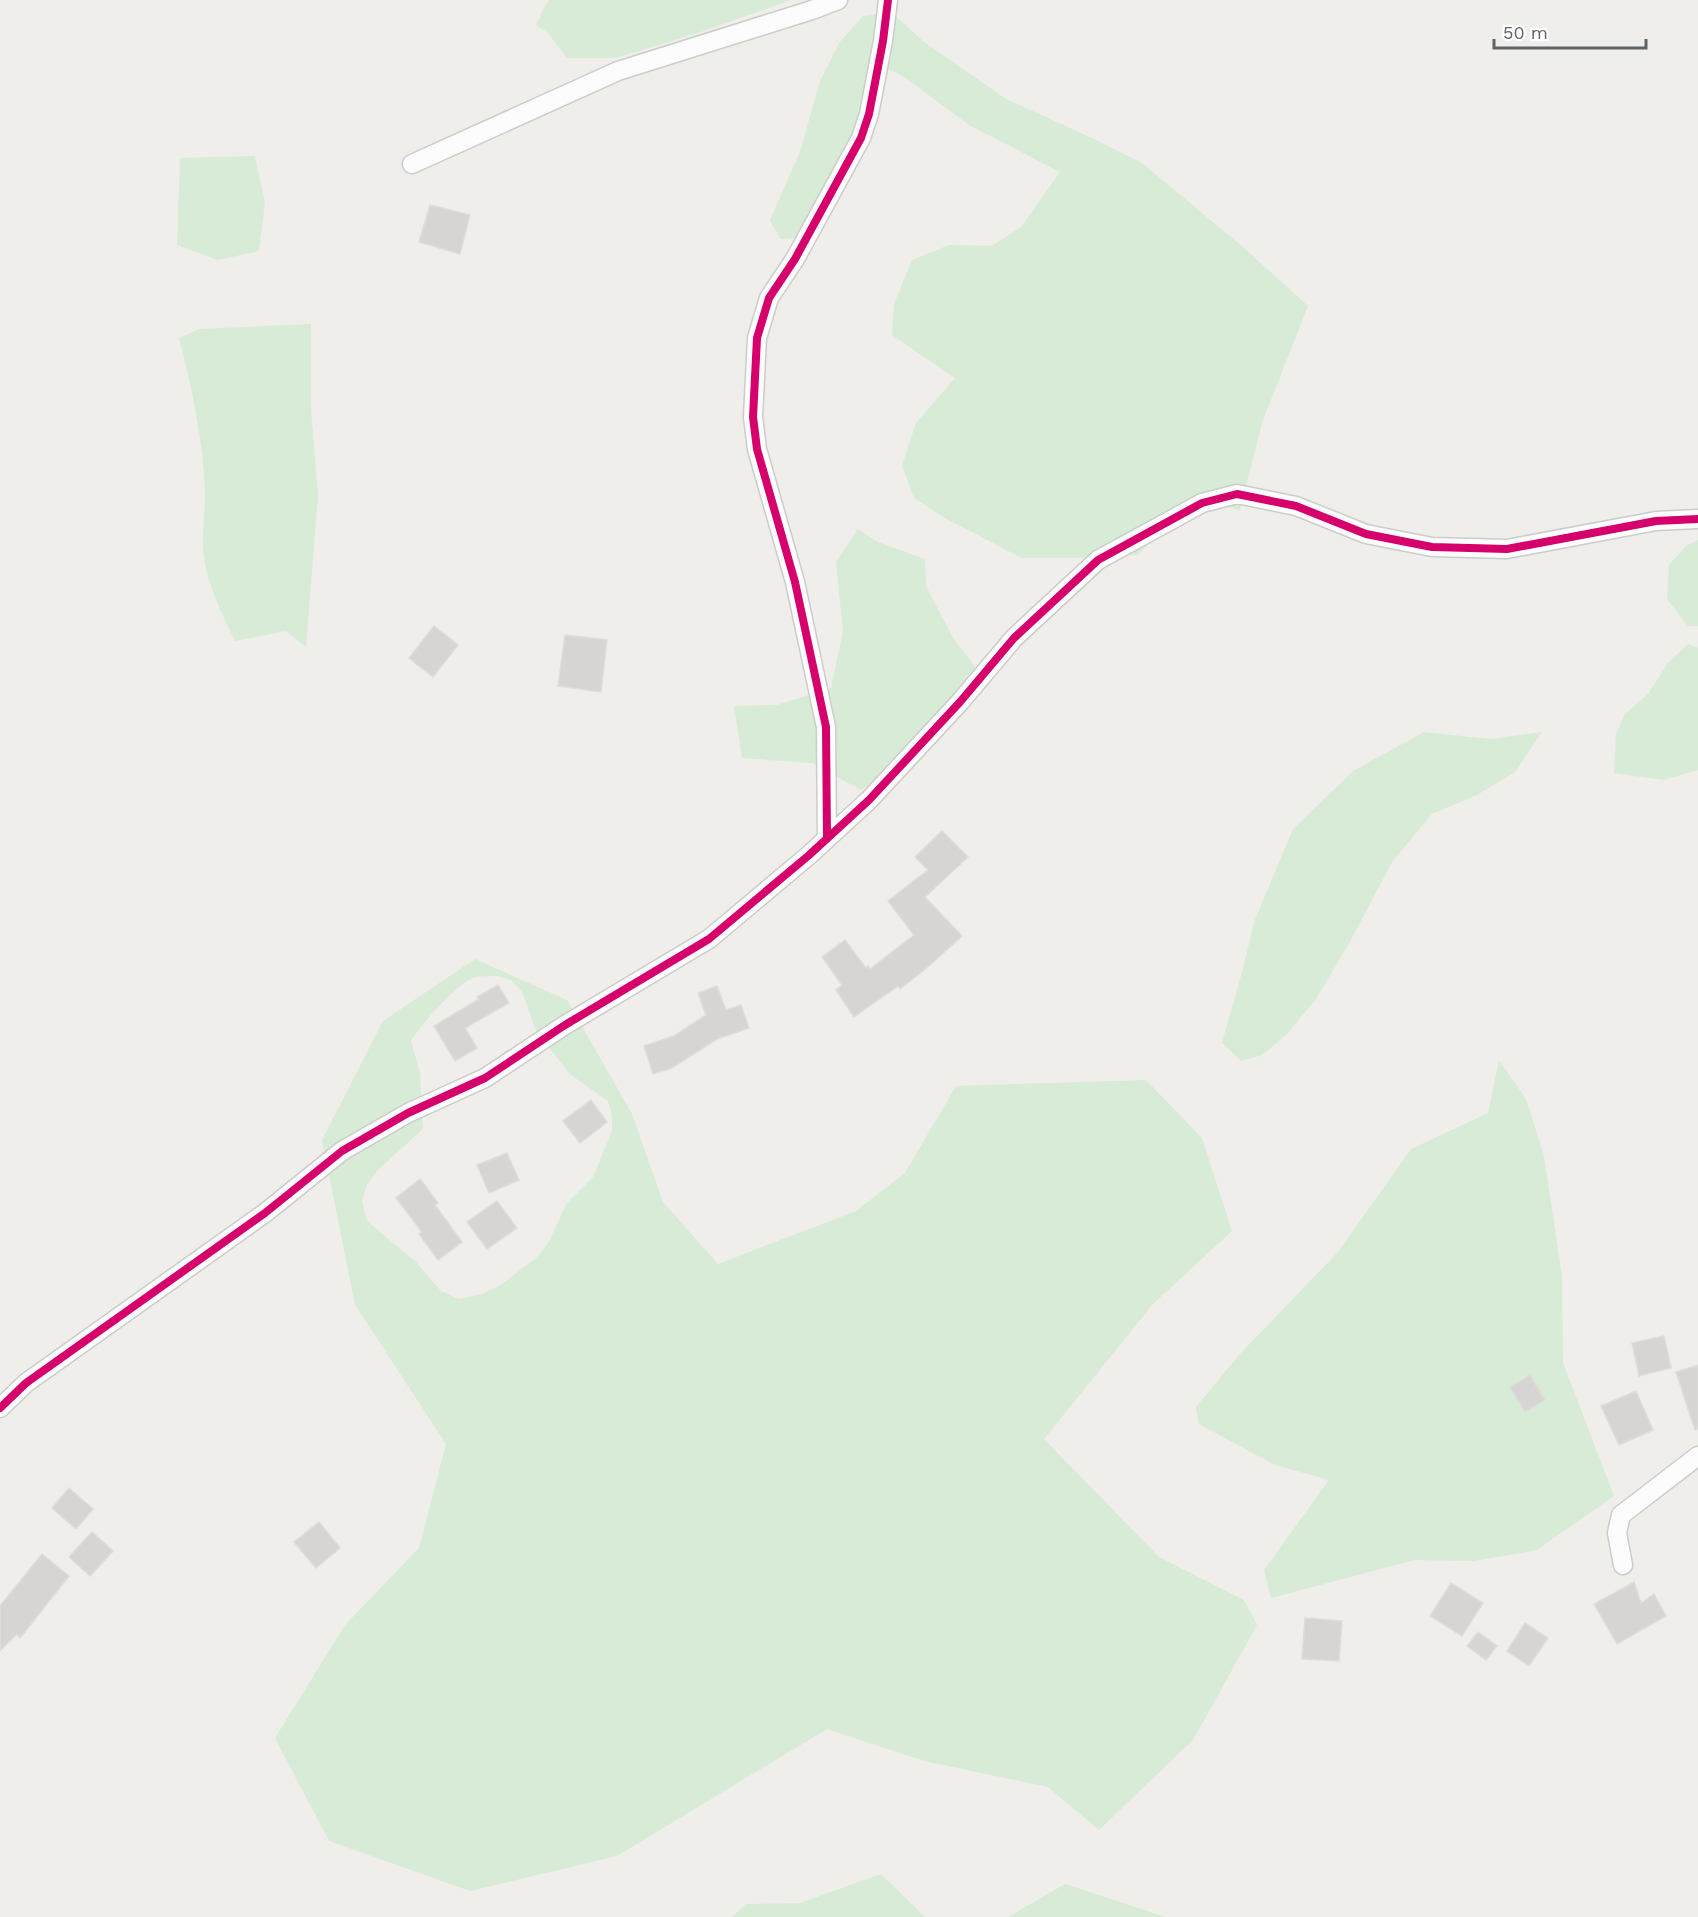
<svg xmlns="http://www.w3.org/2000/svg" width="1698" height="1917" viewBox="0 0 1698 1917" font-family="'Work Sans',sans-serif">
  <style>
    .green { fill: #d8ebd6; fill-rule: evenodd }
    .building { fill: #d6d5d3; stroke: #deddd9; stroke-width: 1.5 }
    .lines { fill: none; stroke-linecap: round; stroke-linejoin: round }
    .street-casing { stroke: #cbcccc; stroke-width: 21 }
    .street { stroke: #fdfcfc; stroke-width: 18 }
    .cycleway-casing { stroke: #fff; stroke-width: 11 }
    .cycleway { stroke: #d6006c; stroke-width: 8 }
  </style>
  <rect width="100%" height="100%" fill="#efeeea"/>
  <g class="green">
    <path d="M549 0H791L701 32 616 58H567L548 33 536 25 546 4Z"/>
    <path d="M891 12 923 41 1006 99 1094 139 1142 163 1243 247 1308 306 1263 420 1240 510 1193 497 1138 555 1071 558H1022L943 517 914 498 902 466 916 423 955 378 892 335 894 304 912 260 949 245 992 246 1021 227 1060 172 969 125 907 79 885 67 865 111 800 238 780 239 770 220 800 152 820 81 839 43 863 16Z"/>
    <path d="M255 156 265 203 259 251 218 260 177 245 180 158Z"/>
    <path d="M311 324V410L318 495 306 647 286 631 235 641C221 612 204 578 203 546 202 528 206 509 205 491 203 440 192 388 179 338L199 329Z"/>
    <path d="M858 529 878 542 925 559 926 586 953 638 977 669 892 767 861 790 812 763 742 758 734 706 777 705 831 688 843 631 836 562Z"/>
    <path d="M1698 540V626H1688L1667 599 1669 565 1687 545Z"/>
    <path d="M1688 644 1698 648V770L1663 780 1614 773 1616 734 1625 714 1648 694 1668 663Z"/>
    <path d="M1424 732 1490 739 1542 732 1515 772 1477 795 1432 814 1392 862 1352 938 1316 999 1286 1035 1262 1055 1241 1061 1222 1043 1243 969 1254 922 1293 829 1353 771Z"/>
    <path d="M475 959 567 1000 632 1114 663 1202 718 1264 856 1211 905 1173 956 1086 1146 1080 1202 1138 1232 1231 1153 1304 1044 1439 1159 1557 1244 1600 1257 1625 1193 1740 1099 1830 1048 1787 924 1761 827 1729 617 1856 470 1891 329 1841 275 1738 345 1625 419 1548 446 1444 355 1305 322 1140 383 1021ZM497 976 511 980 522 992 537 1033 571 1075 608 1101 612 1115V1131L593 1177 566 1204 549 1242 537 1257 502 1284 482 1294 459 1299 441 1291 416 1262 367 1221 362 1201 367 1184 379 1169 423 1129 420 1073 411 1041C420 1026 457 983 473 978 480 976 489 976 497 976Z"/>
    <path d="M1499 1060 1526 1099 1544 1156 1562 1276 1563 1363 1614 1496 1537 1550 1474 1561 1415 1560 1271 1598 1264 1570 1329 1480 1275 1465 1199 1424 1196 1407 1238 1356 1338 1252 1411 1149 1488 1113Z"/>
    <path d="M881 1874 925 1917H732L746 1904 800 1903Z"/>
    <path d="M1065 1884 1166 1917H1008Z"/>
  </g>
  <g class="building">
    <path d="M430 205 470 215 460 254 419 242Z"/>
    <path d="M434 626 458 645 433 677 409 658Z"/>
    <path d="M565 635 607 640 601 692 558 686Z"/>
    <path d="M942 831 968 857 925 897 962 936 929 966 900 989 898 986 854 1017 836 990 842 985 822 957 845 940 866 968 868 966 870 969 914 935 888 901 928 870 915 857Z"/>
    <path d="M498 985 509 1003 465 1028 477 1048 455 1061 434 1026 479 999 477 997Z"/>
    <path d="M717 986 726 1010 741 1005 749 1028 717 1039 672 1068 653 1074 644 1046 674 1036 706 1015 698 993Z"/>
    <path d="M591 1100 607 1122 580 1143 563 1121Z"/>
    <path d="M507 1153 519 1180 489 1193 477 1165Z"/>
    <path d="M420 1179 438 1203 435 1205 462 1242 438 1260 419 1234 422 1232 396 1198Z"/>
    <path d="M497 1201 517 1228 487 1249 467 1222Z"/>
    <path d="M1664 1336 1671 1368 1639 1376 1632 1343Z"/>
    <path d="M1698 1365V1429L1695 1430 1676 1372Z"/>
    <path d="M1530 1375 1545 1400 1525 1412 1510 1387Z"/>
    <path d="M1636 1391 1653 1430 1619 1445 1601 1406Z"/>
    <path d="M69 1488 93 1509 76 1529 52 1508Z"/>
    <path d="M319 1522 340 1548 316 1568 294 1542Z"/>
    <path d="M92 1532 113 1551 90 1576 69 1557Z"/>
    <path d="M42 1554 69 1576 20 1638 17 1634 0 1651V1606Z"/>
    <path d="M1634 1582 1641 1603 1654 1594 1666 1616 1617 1644 1594 1604Z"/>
    <path d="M1451 1583 1483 1603 1462 1636 1430 1616Z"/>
    <path d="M1305 1618 1342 1621 1339 1661 1302 1659Z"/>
    <path d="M1525 1623 1548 1638 1529 1666 1507 1651Z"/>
    <path d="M1478 1632 1497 1646 1486 1660 1467 1646Z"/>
  </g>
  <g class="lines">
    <defs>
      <g id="street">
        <path d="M412 164 618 71 812 10 838 0"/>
        <path d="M827 838 826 727 795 582 757 449 753 417 757 338 769 298 795 259 861 138 869 114 883 41 888 0"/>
        <path d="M0 1408 26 1383 265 1213 342 1151 408 1113 485 1078 565 1025 709 939 808 856 869 800 960 702 1014 638 1098 560 1202 503 1237 494 1296 506 1366 534 1432 547 1507 549 1656 521 1698 519"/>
        <path d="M1623 1565 1617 1533 1621 1515 1698 1456"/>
      </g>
    </defs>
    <use href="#street" class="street-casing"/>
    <use href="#street" class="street"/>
    <defs>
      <g id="cycleway">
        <path d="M827 838 826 727 795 582 757 449 753 417 757 338 769 298 795 259 861 138 869 114 883 41 888 0"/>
        <path d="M0 1408 26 1383 265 1213 342 1151 408 1113 485 1078 565 1025 709 939 808 856 869 800 960 702 1014 638 1098 560 1202 503 1237 494 1296 506 1366 534 1432 547 1507 549 1656 521 1698 519"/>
      </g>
    </defs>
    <use href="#cycleway" class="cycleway-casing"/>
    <use href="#cycleway" class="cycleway"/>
  </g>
  <path d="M1494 39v9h152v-9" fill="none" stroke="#5f6368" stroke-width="3"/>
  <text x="1503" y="39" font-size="18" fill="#5f6368" stroke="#ffffff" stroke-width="4.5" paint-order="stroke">50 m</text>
</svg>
